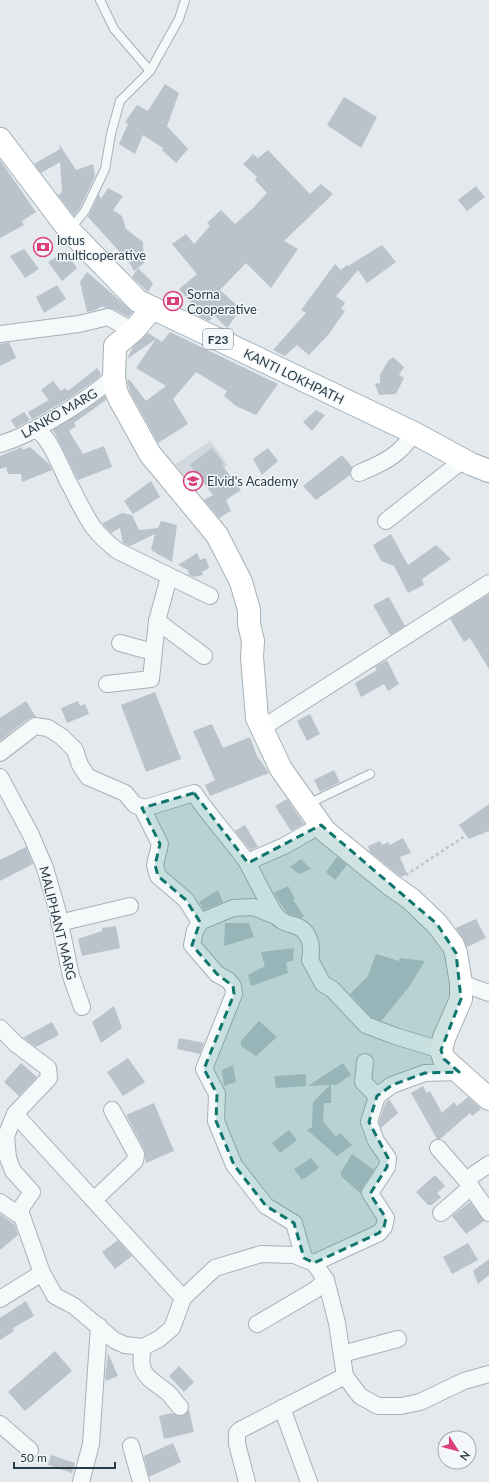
<svg xmlns="http://www.w3.org/2000/svg" width="489" height="1482" viewBox="0 0 489 1482" font-family="Lato,sans-serif">
  <style>
    .built { fill: #d1d9df }
    .building { fill: #bac3cb }
    .lines { fill: none; stroke-linecap: round; stroke-linejoin: round }
    .service-casing { stroke: #a7b1b7; stroke-width: 10 }
    .minor-casing { stroke: #a7b1b7; stroke-width: 18 }
    .secondary-casing { stroke: #a7b1b7; stroke-width: 24 }
    .primary-casing { stroke: #a1b0b9; stroke-width: 24 }
    .path { stroke: #bdc4c8; stroke-width: 2.5; stroke-dasharray: 3 3; stroke-linecap: butt }
    .service { stroke: #f6f9fa; stroke-width: 8 }
    .minor { stroke: #f6f9fa; stroke-width: 16 }
    .secondary { stroke: #fff; stroke-width: 22 }
    .primary { stroke: #fff; stroke-width: 22 }
    .marked { fill: #0f766e; fill-opacity: 0.2; stroke: #0f766e; stroke-width: 3; stroke-dasharray: 8 5; stroke-linejoin: round }
    .labels { text-anchor: middle; dominant-baseline: central; stroke-width: 3; stroke-linejoin: round; paint-order: stroke }
    .shield { fill: #f3f7f9; stroke: #66737c; stroke-width: 1 }
    .shield-label { font-size: 12px; font-weight: bold; fill: #293b47 }
    .poi-label { font-size: 13px; fill: #293b47; stroke: #f3f7f9; text-anchor: start }
    .street-label { font-size: 13px; fill: #293b47; stroke: #f3f7f9 }
  </style>
  <rect width="100%" height="100%" fill="#e3e9ec"/>
  <path class="built" d="M210 441 228 465 188 496 171 467Z"/>
  <g class="building">
    <path d="M165 84 179 93 167 126 188 149 176 163 162 150 163 148 143 135 135 154 119 144 128 124 125 122 137 105 148 111Z"/>
    <path d="M344 97 377 117 361 148 327 125Z"/>
    <path d="M59 144 76 170 93 164 95 176 80 208 74 216 58 195 62 192 60 162 41 173 34 164 60 149Z"/>
    <path d="M268 150 310 194 321 184 333 194 284 241 298 249 271 288 246 263 220 290 241 309 227 328 215 316 209 321 198 316 201 314 179 289 197 274 172 244 186 234 194 244 210 226 207 223 221 210 235 224 252 209 267 193 255 180 257 177 243 164 253 154 258 158Z"/>
    <path d="M0 160 36 212 22 221 24 225 0 238Z"/>
    <path d="M476 186 485 197 467 211 458 200Z"/>
    <path d="M108 188 123 196 113 210 122 216 126 229 143 242 144 263 134 271 129 262 88 217 99 194 101 199Z"/>
    <path d="M382 245 396 262 367 283 358 270 336 296 345 303 341 309 345 311 328 335 309 355 297 345 285 356 273 350 306 313 301 310 335 264 341 270 347 265 348 266Z"/>
    <path d="M24 249 39 269 25 278 10 256Z"/>
    <path d="M65 251 77 268 62 281 48 262Z"/>
    <path d="M138 268 153 283 148 292 132 277Z"/>
    <path d="M87 272 133 312 128 317 113 309 105 308 102 306 96 310 87 312 80 282Z"/>
    <path d="M57 285 66 299 44 313 36 297Z"/>
    <path d="M170 332 278 384 256 415 236 406 224 396 227 391 196 372 173 399 188 424 158 443 130 392 127 381 129 379 146 401 166 386 136 368 156 339 127 359 133 347 148 333 162 342Z"/>
    <path d="M9 342 16 358 0 366V344Z"/>
    <path d="M393 357 404 367 399 375 404 378 396 394 379 395 375 384 380 383V375L388 361Z"/>
    <path d="M97 368 101 374 98 378 71 397 32 420 28 412 49 400 41 390 53 381 61 391 65 388 68 391Z"/>
    <path d="M105 396 106 400 74 423 76 426 69 431 83 454 104 446 112 467 78 480 53 430Z"/>
    <path d="M316 410 325 415 312 431 303 422Z"/>
    <path d="M24 412 30 420 16 428 11 420Z"/>
    <path d="M22 447 23 450 30 447 49 464 52 470 22 482 21 474H8L6 467 0 469V456Z"/>
    <path d="M212 448 224 464 222 465 241 490 226 500 231 511 219 518 204 500 213 495 190 465Z"/>
    <path d="M268 448 278 461 262 475 253 459Z"/>
    <path d="M342 455 352 467 350 475 316 500 303 486Z"/>
    <path d="M151 481 160 497 133 514 124 501Z"/>
    <path d="M122 513 132 515 139 530 158 528 161 521 177 525 172 562 151 550 155 534 130 546 123 543 120 528 111 533 103 524V523Z"/>
    <path d="M391 534 408 565 436 545 451 559 422 579 424 585 408 593 394 566 381 561 373 545Z"/>
    <path d="M197 553 200 560 206 558 209 568 202 572 203 575 194 577 189 575 188 570 178 565Z"/>
    <path d="M489 594V669L470 638 464 642 450 619Z"/>
    <path d="M389 597 405 626 390 635 373 605Z"/>
    <path d="M387 660 399 684 388 691 384 684 361 697 355 683 377 670 375 667Z"/>
    <path d="M155 692 181 759 146 772 121 705Z"/>
    <path d="M26 701 36 717 29 718 0 741V718Z"/>
    <path d="M78 701 80 706 85 704 89 714 67 723 61 708Z"/>
    <path d="M310 714 320 734 307 741 297 721Z"/>
    <path d="M212 724 223 748 250 737 257 756 269 773 210 796 205 785 215 780 193 731Z"/>
    <path d="M334 770 340 782 320 792 314 780Z"/>
    <path d="M287 799 304 824 291 831 275 806Z"/>
    <path d="M489 804V831L469 839 459 825Z"/>
    <path d="M245 825 258 847 250 850 235 831Z"/>
    <path d="M403 838 411 853 400 857 407 874 401 877 370 852 368 846 380 841 382 845 388 842 390 845Z"/>
    <path d="M26 847 33 864 0 881V860Z"/>
    <path d="M337 857 347 865 335 880 326 872Z"/>
    <path d="M301 859 311 869 299 874 290 867Z"/>
    <path d="M288 886 295 899 293 900 304 916 301 918 287 913 274 893Z"/>
    <path d="M218 890 223 902 204 910 199 902Z"/>
    <path d="M476 919 486 938 467 947 456 928Z"/>
    <path d="M225 923H249L254 937 224 946Z"/>
    <path d="M116 926 120 948 82 956 78 939 102 931V928Z"/>
    <path d="M294 948 293 961 286 962 288 973 251 986 248 975 265 966 261 952Z"/>
    <path d="M376 954 399 961 400 958 425 961 409 987 381 1021 371 1017 350 994 368 976Z"/>
    <path d="M114 1006 122 1028 101 1043 92 1022Z"/>
    <path d="M259 1021 277 1037 256 1056 241 1046V1041Z"/>
    <path d="M52 1022 59 1035 36 1047 25 1039 24 1037Z"/>
    <path d="M179 1038 204 1043 200 1054 177 1049Z"/>
    <path d="M128 1058 145 1082 123 1096 107 1072Z"/>
    <path d="M21 1063 37 1077 19 1096 4 1082Z"/>
    <path d="M343 1063 351 1075 336 1085H331V1103H324L323 1121 336 1137 340 1133 352 1145 337 1156 307 1130 312 1127 313 1102 330 1085 308 1086Z"/>
    <path d="M233 1065 236 1082 224 1086 222 1070Z"/>
    <path d="M306 1074V1086L276 1088 274 1076Z"/>
    <path d="M423 1086 427 1093 430 1091 442 1113 454 1102 457 1106 468 1097 481 1109 472 1116 470 1113 440 1139H437L411 1093Z"/>
    <path d="M389 1099 398 1113 381 1128 379 1122 385 1104Z"/>
    <path d="M154 1103 174 1151 146 1163 144 1149 126 1115Z"/>
    <path d="M289 1130 297 1140 280 1153 272 1143Z"/>
    <path d="M352 1154 374 1170 362 1188 361 1194 341 1176V1172Z"/>
    <path d="M311 1158 319 1168 302 1180 294 1169Z"/>
    <path d="M435 1175 445 1186 437 1193 441 1197 432 1205H428L416 1192Z"/>
    <path d="M470 1202 484 1221 466 1234 452 1216Z"/>
    <path d="M0 1214 15 1225 18 1235 0 1250Z"/>
    <path d="M118 1240 132 1256 115 1269 102 1252Z"/>
    <path d="M468 1243 478 1260 452 1274 443 1257Z"/>
    <path d="M489 1259V1275L478 1284 473 1271Z"/>
    <path d="M26 1301 34 1316 13 1328 14 1331 0 1340V1318Z"/>
    <path d="M55 1351 72 1371 25 1411 8 1392Z"/>
    <path d="M108 1353 118 1376 106 1381 105 1378Z"/>
    <path d="M179 1366 194 1382 184 1392 169 1376Z"/>
    <path d="M189 1410 194 1432 164 1439 159 1416 172 1413 182 1416Z"/>
    <path d="M173 1443 181 1462 149 1477 144 1456Z"/>
    <path d="M51 1455 75 1463 72 1473 48 1465Z"/>
  </g>
  <g class="lines">
    <defs>
      <g id="service">
        <path d="M100 0 114 29 150 71"/>
        <path d="M70 229 85 211 105 169 111 134 120 101 150 71 179 19 185 0"/>
        <path d="M308 804 370 774"/>
      </g>
      <g id="minor">
        <path d="M0 334 79 324 108 317 133 331"/>
        <path d="M30 431H39C51 442 57 459 64 473 67 481 72 488 75 495 89 522 94 533 118 551L210 596"/>
        <path d="M0 444C32 435 90 399 114 376"/>
        <path d="M359 473C383 463 399 456 414 433"/>
        <path d="M386 521 463 460"/>
        <path d="M157 621 204 656"/>
        <path d="M120 643 153 652"/>
        <path d="M107 684 151 679 157 621 169 577"/>
        <path d="M262 728 489 583"/>
        <path d="M0 753 35 726 48 728 62 737 75 750 80 765 88 777 125 793 135 805 145 808 194 793C210 817 230 838 247 862"/>
        <path d="M0 777 31 835 45 868 57 909 71 976 82 1007"/>
        <path d="M142 808 160 844 155 865 158 876 186 900 200 922"/>
        <path d="M321 825 284 846 247 862C256 879 265 898 275 914 281 922 286 923 293 925 310 929 313 946 310 960L323 984 332 989 366 1025 395 1036 441 1050"/>
        <path d="M276 916 253 907 233 908 200 922 195 931 192 945 217 974 228 980 233 986 234 994 204 1069 217 1094 216 1121 234 1165 266 1206 294 1223 304 1258"/>
        <path d="M59 923 130 906"/>
        <path d="M461 983 489 993"/>
        <path d="M0 1028 16 1044 48 1068 49 1078 15 1114 6 1136 8 1158 13 1171 32 1192 17 1214 0 1202"/>
        <path d="M365 1062 363 1082 377 1096"/>
        <path d="M15 1114 183 1298"/>
        <path d="M438 1148 466 1180 489 1213"/>
        <path d="M466 1180 489 1164"/>
        <path d="M94 1200 135 1161 136 1154 112 1110"/>
        <path d="M20 1211 42 1273 55 1296 74 1306 114 1340 125 1345 143 1347"/>
        <path d="M441 1213 471 1187"/>
        <path d="M314 1263 379 1233 384 1227 386 1218 370 1193 387 1167 388 1158 376 1141 369 1122 377 1096 392 1085 425 1073 459 1072"/>
        <path d="M0 1299 42 1273"/>
        <path d="M257 1324 315 1290 326 1280"/>
        <path d="M143 1347 159 1339 172 1328 183 1298 215 1268 261 1254 294 1255 314 1263 326 1280 337 1323 345 1376 360 1396 378 1406H401L420 1402 464 1381 489 1374"/>
        <path d="M143 1347C137 1375 148 1377 167 1392 172 1396 175 1402 180 1407"/>
        <path d="M342 1354 398 1339"/>
        <path d="M282 1408 309 1482"/>
        <path d="M0 1424 30 1450"/>
        <path d="M131 1446 141 1482"/>
        <path d="M81 1482 91 1444 99 1326"/>
        <path d="M247 1482 237 1444V1433L240 1430 345 1376"/>
      </g>
      <path id="secondary" d="M153 308 133 331 115 346 114 376 116 391 119 398 150 454 217 535 241 582 249 610V624L253 641 252 657 257 718 281 769 325 831 391 885 411 899 437 924 453 945 456 953 461 983V999L444 1038 441 1050 444 1059 489 1099"/>
      <path id="primary" d="M0 139 69 230 138 301 414 433 471 464 489 471"/>
    </defs>
    <use href="#service" class="service-casing"/>
    <use href="#minor" class="minor-casing"/>
    <use href="#secondary" class="secondary-casing"/>
    <use href="#primary" class="primary-casing"/>
    <path class="path" d="M406 875 489 820"/>
    <use href="#service" class="service"/>
    <use href="#minor" class="minor"/>
    <use href="#secondary" class="secondary"/>
    <use href="#primary" class="primary"/>
  </g>
  <path class="marked" d="M194 793 248 863 321 825 437 924 456 953 461 999 441 1050 444 1059 459 1072 425 1073 392 1085 377 1096 369 1122 388 1158 387 1167 370 1194 386 1218 384 1227 379 1233 314 1263 304 1258 294 1223 266 1206 234 1165 216 1121 217 1094 204 1069 234 994 233 986 217 974 192 945 200 922 186 900 158 876 155 865 160 844 142 808Z"/>
  <defs>
    <symbol id="bank-ring" viewBox="-11 -11 22 22"><circle r="9.5" fill="#f3f7f9" stroke="#db3f7a" stroke-width="1.5"/><path d="M-6-4H6V4H-6ZM0-2.3a2.3 2.3 0 1 0 0 4.6a2.3 2.3 0 1 0 0-4.6Z" fill="#db3f7a"/></symbol>
    <symbol id="school-ring" viewBox="-11 -11 22 22"><circle r="9.5" fill="#f3f7f9" stroke="#db3f7a" stroke-width="1.5"/><path d="M0-5L7-2L0 1L-7-2ZM-4 1L0 2.5L4 1V4Q0 6-4 4Z" fill="#db3f7a"/></symbol>
  </defs>
  <g fill-rule="evenodd">
    <use href="#bank-ring" x="32" y="236" width="22" height="22"/>
    <use href="#bank-ring" x="162" y="290" width="22" height="22"/>
    <use href="#school-ring" x="182" y="470" width="22" height="22"/>
  </g>
  <g class="labels">
    <rect class="shield" x="203" y="329" width="30" height="20" rx="3"/>
    <g class="shield-label">
      <text x="218" y="339">F23</text>
    </g>
    <g class="poi-label">
      <text x="57" y="240">lotus<tspan x="57" dy="15">multicoperative</tspan></text>
      <text x="187" y="294">Sorna<tspan x="187" dy="15">Cooperative</tspan></text>
      <text x="207" y="481">Elvid's Academy</text>
    </g>
    <g class="street-label">
      <text transform="translate(294 376) rotate(26)">KANTI LOKHPATH</text>
      <text transform="translate(59 413) rotate(-30)">LANKO MARG</text>
      <text transform="translate(58 923) rotate(76)">MALIPHANT MARG</text>
    </g>
  </g>
  <g transform="translate(457 1450) rotate(126)"><circle r="19" fill="#f3f7f9" stroke="#a2acb2"/>
  <path d="M0-3L7 15L0 10L-7 15Z" fill="#db3f7a"/>
  <text y="-6" font-size="11" font-weight="bold" text-anchor="middle" fill="#293b47">N</text>
  </g>
  <path d="M14 1462v6h101v-6" fill="none" stroke="#293b47" stroke-width="2"/>
  <text x="20" y="1462" font-size="12" fill="#293b47" stroke="#f3f7f9" stroke-width="3" paint-order="stroke">50 m</text>
</svg>
